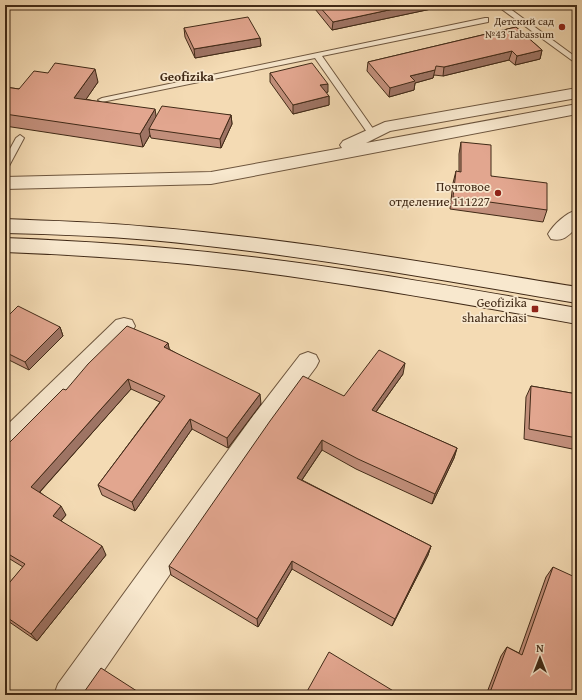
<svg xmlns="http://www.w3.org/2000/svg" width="582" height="700" viewBox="0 0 582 700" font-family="'Gentium Book Plus',serif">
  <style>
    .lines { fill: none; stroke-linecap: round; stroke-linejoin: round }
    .lane-casing { stroke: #6e563e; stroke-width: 2 }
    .street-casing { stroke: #6e563e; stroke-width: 2 }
    .secondary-casing { stroke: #412a17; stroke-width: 2 }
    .lane { fill: #f8e8ce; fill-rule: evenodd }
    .street { fill: #f8e8ce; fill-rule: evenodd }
    .secondary { fill: #f8e8ce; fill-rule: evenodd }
    .wall { fill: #c28f7b; stroke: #412a17 }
    .shaded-wall { fill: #9e7464; stroke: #412a17 }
    .building { fill: #e2a68f; stroke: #412a17 }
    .poi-dot { fill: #8f2418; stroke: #f8e8ce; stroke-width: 1.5 }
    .labels { text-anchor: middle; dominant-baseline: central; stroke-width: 3.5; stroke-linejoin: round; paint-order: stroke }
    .far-poi-label { font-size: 11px; fill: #412a17; stroke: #f8e8ce; text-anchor: end }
    .far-quarter-label { font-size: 13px; font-weight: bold; fill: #412a17; stroke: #f8e8ce }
    .poi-label { font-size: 13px; fill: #412a17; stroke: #f8e8ce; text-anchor: end }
  </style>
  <rect width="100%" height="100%" fill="#f4dbb4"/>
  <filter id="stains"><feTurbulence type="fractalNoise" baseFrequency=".005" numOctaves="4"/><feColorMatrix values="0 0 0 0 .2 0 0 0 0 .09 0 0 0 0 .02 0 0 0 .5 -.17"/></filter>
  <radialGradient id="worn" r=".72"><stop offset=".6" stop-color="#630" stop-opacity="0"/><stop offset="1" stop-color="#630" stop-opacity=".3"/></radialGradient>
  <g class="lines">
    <defs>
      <g id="lane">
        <path d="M496 5H505L577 58V64Z"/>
        <path d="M485 18H488V22L322 56 376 133 372 136 369 135 315 58 102 102 98 100 102 98Z"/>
        <path d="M20 135 24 138 9 166 5 169V158L16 138Z"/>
      </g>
      <g id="street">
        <path d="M577 88V98L390 131 366 143 577 104V114L211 184 5 189V177L211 172 342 148 340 145 343 141 385 122Z"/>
        <path d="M577 210V227C569 235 564 242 551 239L548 234C554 224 566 213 577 210Z"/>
        <path d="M124 318 132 320 135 326 132 332 14 450 5 453V427L116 320Z"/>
        <path d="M308 352 316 355 319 361 316 367 269 430 87 695H54L58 684 253 416 300 355Z"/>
      </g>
      <g id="secondary">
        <path d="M5 219C53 221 102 222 150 227 293 239 435 264 577 287V303C435 279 293 253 150 240 102 236 53 234 5 233Z"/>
        <path d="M5 238C81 241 158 246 234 255 349 268 463 288 577 308V324C463 304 349 283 234 269 158 260 82 255 5 252Z"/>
      </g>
    </defs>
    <use href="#lane" class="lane-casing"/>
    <use href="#street" class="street-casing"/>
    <use href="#secondary" class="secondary-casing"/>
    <use href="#lane" class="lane"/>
    <use href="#street" class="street"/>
    <use href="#secondary" class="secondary"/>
  </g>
  <g class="wall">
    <path d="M315 5H450L332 30 315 9Z"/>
    <path d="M516 27 542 50 540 59 515 65 509 60 443 76 434 75 433 78 415 83 414 90 389 97 367 71 368 62Z"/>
    <path d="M184 28 260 38 261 46 195 58 185 37Z"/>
    <path d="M270 73 328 92 326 93 329 96V105L293 114 270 82Z"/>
    <path d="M98 82 86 99 156 117 231 115 232 124 221 148 151 138 150 135 143 147 5 126V87L19 89Z"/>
    <path d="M461 142 491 176 547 210 543 222 450 209 453 183 456 171 459 172V154Z"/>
    <path d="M5 319 60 327 63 336 29 370 5 358Z"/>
    <path d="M168 343 169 349 261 404 228 448 192 429 135 511 102 495 98 485 160 402 131 389 40 492 66 515 61 521 106 555 37 641 5 619V588L23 567 5 556V447L66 390Z"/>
    <path d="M403 374 376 412 457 448 454 458 432 504 356 469 322 450 302 480 431 546 428 555 392 626 292 569 258 627 171 575 169 566 344 396Z"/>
    <path d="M531 386 577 394V450L524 439 526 397Z"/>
    <path d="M553 567 577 695H486L501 656 507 647 519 653 546 577Z"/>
  </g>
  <g class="shaded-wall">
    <path d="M61 5H78L62 9Z"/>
    <path d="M412 5H450L332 30 333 22Z"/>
    <path d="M260 38 261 46 195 58 194 49Z"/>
    <path d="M542 50 540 59 515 65 517 56Z"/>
    <path d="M512 51 509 60 443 76 444 67Z"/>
    <path d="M95 69 98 82 78 111 74 98Z"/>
    <path d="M435 70 433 78 415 83 414 90 389 97 390 88 410 76Z"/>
    <path d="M328 84V92L320 94V85Z"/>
    <path d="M329 96V105L293 114V105Z"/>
    <path d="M155 109 157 122 149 129 150 135 143 147 140 134Z"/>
    <path d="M231 115 232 124 221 148 220 139Z"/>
    <path d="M60 327 63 336 29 370 25 362Z"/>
    <path d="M168 343 170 353 164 347Z"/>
    <path d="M405 363 403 374 370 420 372 410Z"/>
    <path d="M128 379 131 389 36 496 31 487Z"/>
    <path d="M260 394 261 404 228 448 227 438Z"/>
    <path d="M190 419 192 429 135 511 132 502Z"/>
    <path d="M322 440V450L297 487V478Z"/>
    <path d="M457 448 454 458 432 504 435 494Z"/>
    <path d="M61 506 66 515 58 524 53 516Z"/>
    <path d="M102 546 106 555 37 641 31 634Z"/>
    <path d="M431 546 428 555 392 626 395 619Z"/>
    <path d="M292 561V569L258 627 257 619Z"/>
  </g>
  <g class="building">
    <path d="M318 5H412L333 22Z"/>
    <path d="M248 17 260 38 194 49 184 28Z"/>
    <path d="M516 27 542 50 517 56 512 51 444 67 436 66 435 70 410 76 415 81 390 88 368 62Z"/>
    <path d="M55 63 95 69 74 98 155 109 140 134 5 114V87L19 89 34 71 48 73Z"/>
    <path d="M312 63 328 84 320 85 329 96 293 105 270 73Z"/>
    <path d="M162 106 231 115 220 139 149 129Z"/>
    <path d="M461 142 491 145V176L547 183V210L453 197 456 171 461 172Z"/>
    <path d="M18 306 60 327 25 362 5 352V319Z"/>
    <path d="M127 326 168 343 164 347 260 394 227 438 190 419 132 502 98 485 165 396 128 379 31 487 61 506 53 516 102 546 31 634 5 616V588L25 564 5 552V447L63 389 66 390 88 364Z"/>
    <path d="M379 350 405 363 372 410 457 448 435 494 358 459 322 440 297 478 431 546 395 619 292 561 257 619 169 566 270 421 303 376 344 396Z"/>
    <path d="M531 386 577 394V438L529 429Z"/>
    <path d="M553 567 577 578V695H489L507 647 522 655Z"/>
    <path d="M329 652 400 695H305Z"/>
    <path d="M101 668 143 695H82Z"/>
  </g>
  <g class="poi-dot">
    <circle cx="562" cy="27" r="4"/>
    <circle cx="498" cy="193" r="4"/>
    <rect x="531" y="305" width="8" height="8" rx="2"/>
  </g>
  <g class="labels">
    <g class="far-poi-label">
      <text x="554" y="21">Детский сад<tspan x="554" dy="13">№43 Tabassum</tspan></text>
    </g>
    <g class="far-quarter-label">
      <text x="187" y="76">Geofizika</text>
    </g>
    <g class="poi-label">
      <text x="490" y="186">Почтовое<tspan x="490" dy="15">отделение 111227</tspan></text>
      <text x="527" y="302">Geofizika<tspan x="527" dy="15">shaharchasi</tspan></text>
    </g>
  </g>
  <rect width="582" height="700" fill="none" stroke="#f4dbb4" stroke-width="20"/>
  <rect x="6" y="6" width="570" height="688" fill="none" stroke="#412a17" stroke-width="2"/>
  <rect x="10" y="10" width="562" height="680" fill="none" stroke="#412a17"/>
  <g transform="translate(540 658)" stroke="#f8e8ce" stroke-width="3" paint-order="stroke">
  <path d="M0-3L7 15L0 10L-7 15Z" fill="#412a17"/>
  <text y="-6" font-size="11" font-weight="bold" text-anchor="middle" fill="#412a17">N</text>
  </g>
  <rect width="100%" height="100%" filter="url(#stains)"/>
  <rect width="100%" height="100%" fill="url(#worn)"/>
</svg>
